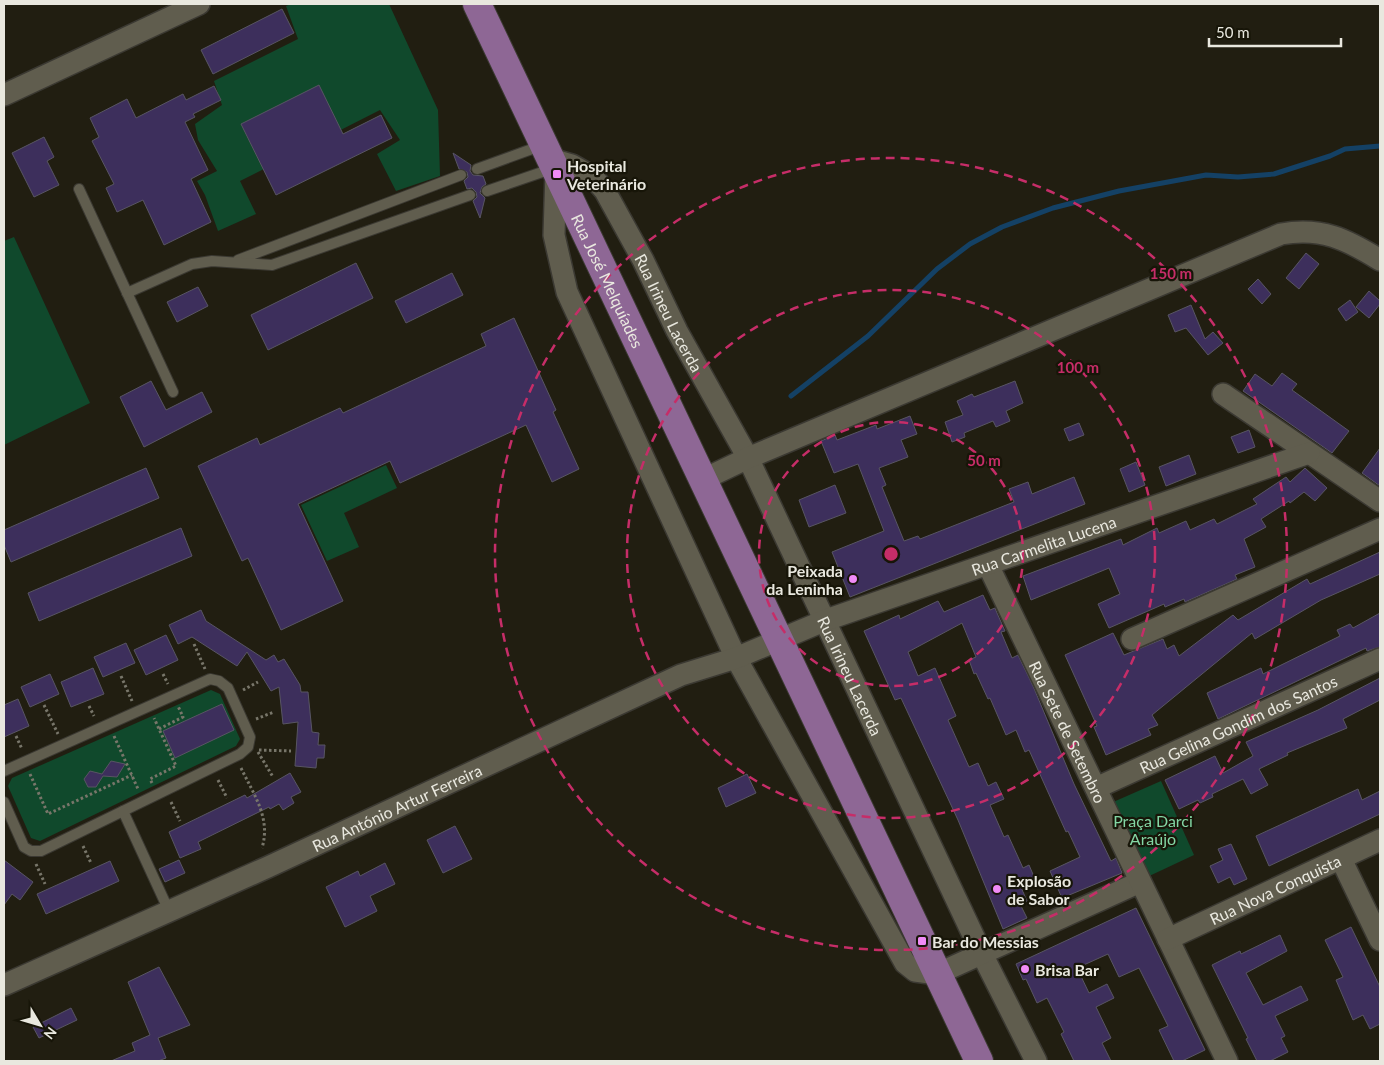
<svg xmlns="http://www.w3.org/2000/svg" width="1384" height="1065" viewBox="0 0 1384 1065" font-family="Lato,sans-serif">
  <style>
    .green { fill: #10492c }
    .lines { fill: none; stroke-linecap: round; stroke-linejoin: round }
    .stream { stroke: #144165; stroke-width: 5 }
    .building { fill: #3d2f5c; stroke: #585563 }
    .service-casing { stroke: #3b3932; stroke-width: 12 }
    .minor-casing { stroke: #3b3932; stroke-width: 24 }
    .primary-casing { stroke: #3b3932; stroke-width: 30 }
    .path { stroke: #78766a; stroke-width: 3; stroke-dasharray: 2.5 2.5; stroke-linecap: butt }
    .service { stroke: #605d4e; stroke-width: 10 }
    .minor { stroke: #605d4e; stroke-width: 21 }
    .primary { stroke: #8e6795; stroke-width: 28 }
    .ring { fill: none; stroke: #c62d68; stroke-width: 2.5; stroke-dasharray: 9 6 }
    .poi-dot { fill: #f08bf6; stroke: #171508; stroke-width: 2 }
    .labels { text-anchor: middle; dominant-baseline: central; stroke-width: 4.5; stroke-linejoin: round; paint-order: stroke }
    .poi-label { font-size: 16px; font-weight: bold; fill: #e9e8df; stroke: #171508; text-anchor: start }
    .street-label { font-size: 16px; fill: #e9e8df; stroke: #171508 }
    .park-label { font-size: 16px; fill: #83d6a4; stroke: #171508 }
    .centre { fill: #c62d68; stroke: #171508; stroke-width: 2.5 }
    .ring-label { font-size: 15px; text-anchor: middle; font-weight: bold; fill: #c62d68; stroke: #171508; stroke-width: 4.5; stroke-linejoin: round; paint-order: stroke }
  </style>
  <rect width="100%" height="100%" fill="#211e11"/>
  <g class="green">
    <path d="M291 4H389L438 110 440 176 396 191 377 154 400 140 380 110 240 181 256 214 218 231 205 195 197 181 217 171 198 140 195 124 222 105 214 81 298 39 286 6Z"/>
    <path d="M14 237 90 403 4 445V241Z"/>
    <path d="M386 465 397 488 344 513 359 547 327 561 301 505Z"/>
    <path d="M211 690 220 694 240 739 236 746 40 841 31 838 8 786 12 778Z"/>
    <path d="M1161 781 1194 855 1145 878 1111 803Z"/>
  </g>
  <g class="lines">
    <path class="stream" d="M791 396 868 336 937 269 970 244 1002 227 1053 208 1119 191 1206 175 1238 177 1274 174 1330 156 1345 149 1380 146"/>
  </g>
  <g class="building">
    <path d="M282 9 294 33 213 74 201 50Z"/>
    <path d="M319 85 343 134 381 115 392 138 276 195 241 124Z"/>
    <path d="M214 86 221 100 193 114 195 117 185 122 208 170 191 179 211 222 164 245 143 200 117 212 106 188 114 184 92 141 99 137 90 118 127 99 136 118 183 94 186 100Z"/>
    <path d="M44 137 54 157 47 161 59 185 34 197 12 153Z"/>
    <path d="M453 153 471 165 470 171 473 175 483 176 486 184 482 187 480 193 485 198 480 218 473 201 477 197 476 192 472 188 467 189 464 181 468 177 467 172 459 169Z"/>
    <path d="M1306 253 1319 264 1299 289 1286 278Z"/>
    <path d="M356 263 373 298 268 350 251 315Z"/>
    <path d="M452 273 463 295 406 323 395 301Z"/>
    <path d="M1258 279 1271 294 1262 304 1248 289Z"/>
    <path d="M198 287 208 306 177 322 167 302Z"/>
    <path d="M1369 291 1380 301V304L1369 318 1356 307Z"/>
    <path d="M1350 300 1358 312 1346 321 1338 309Z"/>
    <path d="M1191 305 1205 339 1213 332 1223 343 1208 355 1186 328 1175 332 1168 315Z"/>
    <path d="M514 318 556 410 553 412 579 469 552 482 526 425 400 483 390 461 298 504 343 601 281 630 248 558 242 561 198 466 257 438 260 445 340 408 343 413 486 346 481 334Z"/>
    <path d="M1282 373 1297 384 1292 390 1349 431 1332 453 1243 391 1255 374 1272 386Z"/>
    <path d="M151 381 166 410 202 392 212 412 144 447 120 397Z"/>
    <path d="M1015 381 1023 403 1006 411 1010 421 996 427 993 421 964 433 965 437 952 442 945 422 963 415 957 401 972 394 974 397Z"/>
    <path d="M910 416 917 434 901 440 908 457 879 468 886 485 882 487 904 541 918 536 920 539 1014 502 1009 489 1028 482 1032 494 1074 477 1085 504 850 597 832 552 884 531 858 464 834 473 821 441 835 435 837 440 876 425 877 429Z"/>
    <path d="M1079 423 1084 435 1069 441 1064 429Z"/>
    <path d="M1249 430 1255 447 1238 453 1231 437Z"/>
    <path d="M1380 448V486L1362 473Z"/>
    <path d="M1189 455 1196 474 1166 486 1159 467Z"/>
    <path d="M1136 462 1145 485 1129 492 1120 469Z"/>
    <path d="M146 468 159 498 11 562 4 545V530Z"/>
    <path d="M1305 468 1327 488 1315 501 1304 492 1290 503 1289 501 1261 519 1266 527 1244 539 1255 567 1235 575 1237 579 1185 602 1184 599 1165 607 1164 604 1109 628 1098 604 1120 594 1109 568 1031 600 1023 576 1121 539 1123 545 1157 528 1159 533 1186 521 1190 530 1214 519 1217 524 1257 504 1253 499 1286 477 1290 482Z"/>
    <path d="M835 485 846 513 809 527 799 500Z"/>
    <path d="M181 528 192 556 39 621 28 593Z"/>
    <path d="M1380 552V574L1321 600 1255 639 1252 633 1152 715 1158 725 1148 729 1151 735 1106 755 1094 727 1097 726 1065 655 1113 633 1124 655 1163 639 1167 649 1174 645 1179 656 1233 615 1238 620 1307 579 1310 584Z"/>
    <path d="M983 595 990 610 995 608 997 613 1005 631 1001 632 1012 658 1018 655 1033 686 1074 784 1111 861 1116 858 1122 873 1062 898 1050 871 1080 857 1068 831 1066 832 1029 750 1025 752 1016 730 1006 735 990 698 988 699 976 673 974 674 969 660 976 657 962 623 908 652 918 676 935 668 956 716 948 720 969 767 978 763 988 786 996 782 1004 799 990 805 1004 837 1008 835 1023 868 1029 865 1035 879 1020 885 1027 901 1020 904 1027 918 1003 929 958 820 901 698 895 700 864 631 899 615 900 619 938 601 944 612Z"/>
    <path d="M201 610 206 621 266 660 274 655 278 662 284 659 300 685 301 692H308L312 732 319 733 318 745H325L324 758H317L316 768 295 766 298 722 283 724 279 687 271 691 247 652 237 666 192 637 178 644 169 625Z"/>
    <path d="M1380 613V647L1367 651 1366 648 1218 719 1207 693 1261 668 1263 674 1340 636 1337 630 1350 624 1353 628Z"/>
    <path d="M166 635 178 660 146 675 134 650Z"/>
    <path d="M126 643 135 663 103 677 94 657Z"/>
    <path d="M93 668 104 694 71 707 61 682Z"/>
    <path d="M50 674 59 694 30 707 21 687Z"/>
    <path d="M1380 678V700L1343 719 1347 728 1287 753 1288 755 1259 769 1268 785 1251 794 1243 779 1212 794 1213 797 1200 803 1198 800 1179 809 1165 780 1215 756 1223 773 1253 756 1246 742 1318 710Z"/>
    <path d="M18 699 29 726 4 737V705Z"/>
    <path d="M222 704 234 730 175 758 163 731Z"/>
    <path d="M111 761 125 764 117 777 103 776 96 787H88L84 779 90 771 102 774Z"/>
    <path d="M290 773 301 792 291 797 294 803 283 810 279 804 270 809 269 807 198 842 201 849 180 858 169 832 245 795 247 798Z"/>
    <path d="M747 774 756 793 726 807 718 788Z"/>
    <path d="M1358 789 1362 800 1380 791V814L1269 866 1256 836Z"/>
    <path d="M455 826 472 859 443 873 427 840Z"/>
    <path d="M1231 844 1247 879 1234 885 1230 877 1218 883 1210 866 1223 860 1218 849Z"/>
    <path d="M4 860 33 882 20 900 12 894 4 905Z"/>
    <path d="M179 860 185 873 165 882 159 869Z"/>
    <path d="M110 861 119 881 46 914 37 894Z"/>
    <path d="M385 863 395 884 370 896 377 911 345 927 326 887 358 871 360 876Z"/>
    <path d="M1136 908 1205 1050 1182 1061H1174L1159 1030 1168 1026 1139 968 1119 977 1108 954 1077 968 1089 993 1107 984 1114 998 1096 1007 1111 1038 1102 1043 1111 1061H1074L1061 1034 1064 1032 1047 998 1037 1003 1026 979 1023 980 1016 964Z"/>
    <path d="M1351 927 1380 987V1024L1370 1029 1363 1015 1353 1020 1336 980 1343 977 1325 940Z"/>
    <path d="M1280 935 1287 951 1246 973 1263 1005 1301 986 1308 1000 1275 1016 1285 1036 1281 1038 1288 1052 1270 1061H1257L1246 1039 1248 1038 1212 965 1240 951 1241 954Z"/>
    <path d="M159 967 190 1025 158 1038 166 1058 158 1061H111L135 1051 132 1043 150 1035 128 982Z"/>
    <path d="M71 1008 77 1020 39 1038 33 1027Z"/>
  </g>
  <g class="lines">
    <defs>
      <g id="service">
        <path d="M477 169 543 145"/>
        <path d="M79 189 173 392"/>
        <path d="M487 191 554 168"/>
        <path d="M238 260 461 175"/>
        <path d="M127 293 192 264 212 261 272 265 470 195"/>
        <path d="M4 771 210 679 219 681 228 688 250 737 248 747 240 754 41 851H31L24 847 4 802"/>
        <path d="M123 811 169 911"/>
      </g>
      <g id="minor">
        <path d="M4 95 199 4"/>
        <path id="s1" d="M551 159 572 165 593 177 605 191 643 260 677 331 748 458 982 954 1036 1061"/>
        <path d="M556 171 554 235 567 292 736 658 905 963 915 971 937 974 1140 882"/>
        <path d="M1223 394 1380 501"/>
        <path d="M702 480 748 458 1281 234C1322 227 1346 239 1380 260"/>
        <path id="s2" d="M988 565 1227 1061"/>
        <path d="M1132 639 1380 529"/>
        <path id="s3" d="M1096 788 1380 659"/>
        <path d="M1341 859 1380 940"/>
        <path id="s4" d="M1168 939 1380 840"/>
        <path id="s5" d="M4 985 268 867 681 675 736 658 826 620 1309 453"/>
      </g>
      <g id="primary">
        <path id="s6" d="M477 4 979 1061"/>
      </g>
    </defs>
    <use href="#service" class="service-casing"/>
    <use href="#minor" class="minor-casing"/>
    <use href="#primary" class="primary-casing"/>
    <g class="path">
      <path d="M194 644 205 669"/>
      <path d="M163 674 168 684"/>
      <path d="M121 676 132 701"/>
      <path d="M243 690 258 682"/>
      <path d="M44 705 58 734"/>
      <path d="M89 706 94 716"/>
      <path d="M256 719 274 712"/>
      <path d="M159 729 183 717 178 706"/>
      <path d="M16 736 22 749"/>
      <path d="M114 736 138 789"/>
      <path d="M259 750 291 751"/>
      <path d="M258 752 273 777"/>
      <path d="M241 768C254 795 271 818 262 848"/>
      <path d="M30 774 48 814 132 775"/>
      <path d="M218 780 227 798"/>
      <path d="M152 783 150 779 176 766 154 718"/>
      <path d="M171 802 180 821"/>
      <path d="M83 846 91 863"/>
      <path d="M36 864 45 884"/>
    </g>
    <use href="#service" class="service"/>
    <use href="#minor" class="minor"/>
    <use href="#primary" class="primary"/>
  </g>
  <g class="ring">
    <circle cx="891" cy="554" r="132"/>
    <circle cx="891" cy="554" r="264"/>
    <circle cx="891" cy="554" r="396"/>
  </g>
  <g class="poi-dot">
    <rect x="552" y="169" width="10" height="10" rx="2.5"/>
    <circle cx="853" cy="579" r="5"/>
    <circle cx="997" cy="889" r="5"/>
    <rect x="917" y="936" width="10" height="10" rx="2.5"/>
    <circle cx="1025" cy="969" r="5"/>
  </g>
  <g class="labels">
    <g class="poi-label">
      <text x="567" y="165">Hospital<tspan x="567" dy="18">Veterinário</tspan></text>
      <text x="843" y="570" text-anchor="end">Peixada<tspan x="843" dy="18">da Leninha</tspan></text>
      <text x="1007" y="880">Explosão<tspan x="1007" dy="18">de Sabor</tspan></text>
      <text x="932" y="941">Bar do Messias</text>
      <text x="1035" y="969">Brisa Bar</text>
    </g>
    <g class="street-label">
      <text stroke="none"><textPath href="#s6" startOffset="306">Rua José Melquíades</textPath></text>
      <text stroke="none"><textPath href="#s1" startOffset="202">Rua Irineu Lacerda</textPath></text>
      <text stroke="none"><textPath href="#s5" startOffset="1130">Rua Carmelita Lucena</textPath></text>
      <text stroke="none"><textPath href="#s1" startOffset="608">Rua Irineu Lacerda</textPath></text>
      <text stroke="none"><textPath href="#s3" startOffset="156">Rua Gelina Gondim dos Santos</textPath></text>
      <text stroke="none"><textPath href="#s2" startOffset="185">Rua Sete de Setembro</textPath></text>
      <text stroke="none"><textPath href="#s5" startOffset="431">Rua António Artur Ferreira</textPath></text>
      <text stroke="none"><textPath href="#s4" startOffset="118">Rua Nova Conquista</textPath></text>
    </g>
    <g class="park-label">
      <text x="1153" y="820">Praça Darci<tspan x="1153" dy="18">Araújo</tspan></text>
    </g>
  </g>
  <circle cx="891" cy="554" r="8" class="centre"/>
  <g class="ring-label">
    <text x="1171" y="279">150 m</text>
    <text x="1078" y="373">100 m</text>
    <text x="984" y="466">50 m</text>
  </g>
  <rect width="1384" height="1065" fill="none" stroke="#e9e8df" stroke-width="10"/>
  <g transform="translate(40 1025) rotate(128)" stroke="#171508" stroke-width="4" paint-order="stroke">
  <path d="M0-4L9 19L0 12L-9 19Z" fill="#e9e8df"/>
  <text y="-8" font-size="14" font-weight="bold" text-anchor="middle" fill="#e9e8df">N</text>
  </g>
  <path d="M1209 38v8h132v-8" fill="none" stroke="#e9e8df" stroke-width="2.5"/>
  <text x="1216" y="38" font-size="15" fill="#e9e8df" stroke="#171508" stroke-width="4" paint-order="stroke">50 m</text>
</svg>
